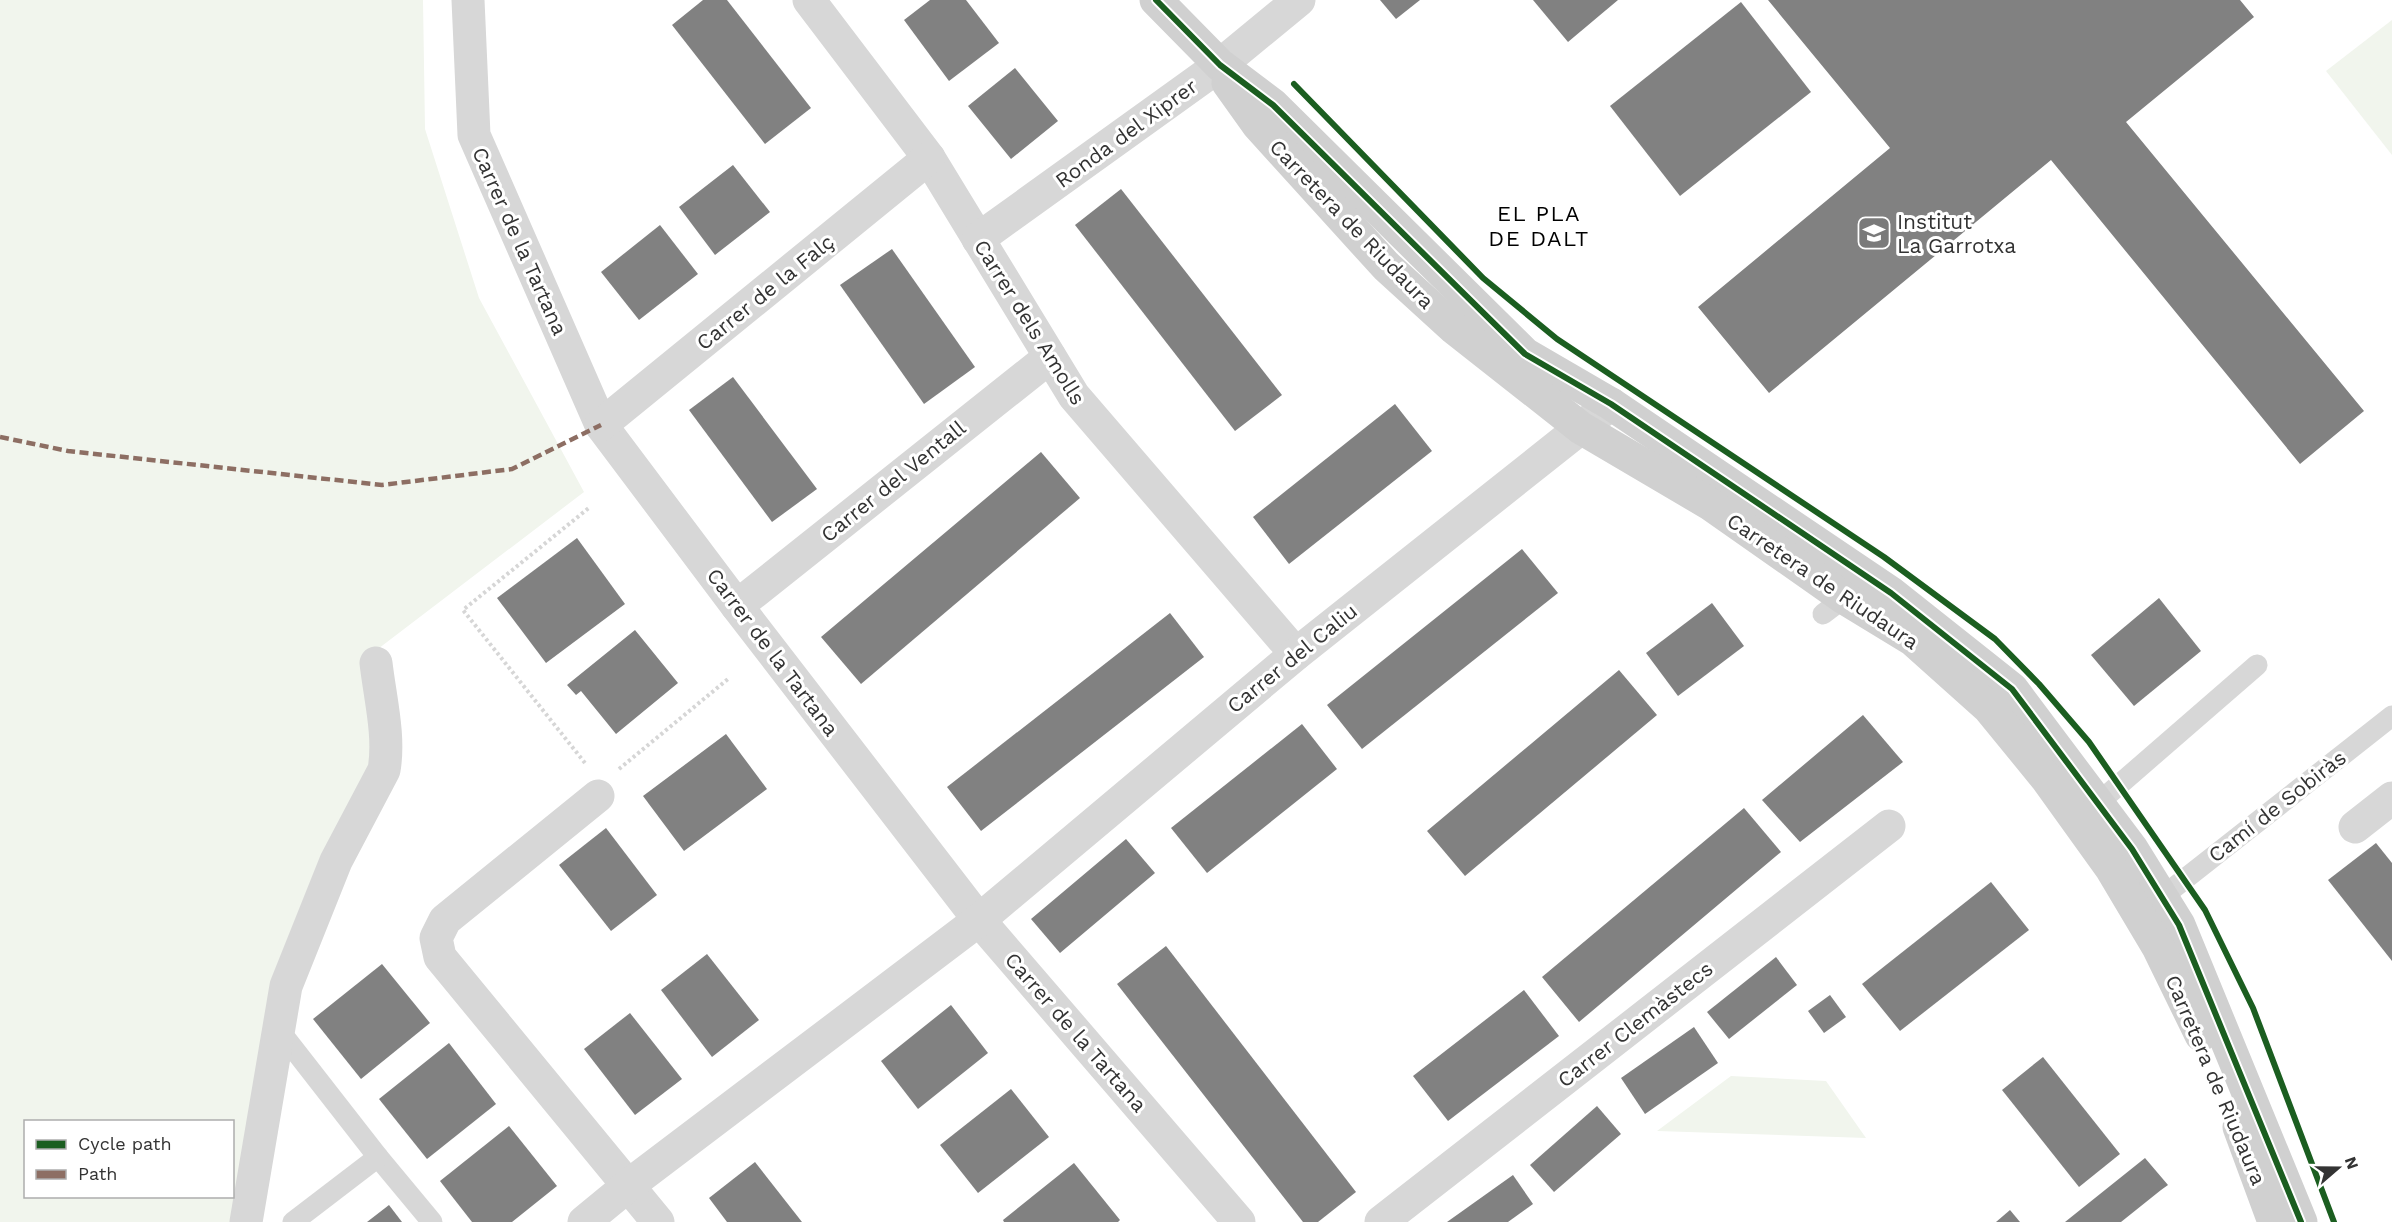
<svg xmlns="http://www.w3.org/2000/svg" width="2392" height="1222" viewBox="0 0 2392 1222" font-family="'Work Sans',sans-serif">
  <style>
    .green { fill: #f1f5ed; fill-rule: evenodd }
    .building { fill: #818181 }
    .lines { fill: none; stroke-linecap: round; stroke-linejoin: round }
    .path { stroke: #d6d6d6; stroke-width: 4; stroke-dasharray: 3 3; stroke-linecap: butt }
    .lane { stroke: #d7d7d7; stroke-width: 21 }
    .street { stroke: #d7d7d7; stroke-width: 33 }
    .secondary { stroke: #d0d0d0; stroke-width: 33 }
    .quiet { stroke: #8d6e63; stroke-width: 4.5; stroke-dasharray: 9 4.5; stroke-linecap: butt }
    .cycleway-casing { stroke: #fff; stroke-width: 10 }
    .cycleway { stroke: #1b5e20; stroke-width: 6 }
    .labels { text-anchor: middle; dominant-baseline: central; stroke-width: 6; stroke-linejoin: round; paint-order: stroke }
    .street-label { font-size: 21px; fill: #333; stroke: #fff }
    .poi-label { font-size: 21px; fill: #333; stroke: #fff; text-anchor: start }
    .neighbourhood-label { font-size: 22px; letter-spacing: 1.5px; fill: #000; stroke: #fff }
  </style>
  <rect width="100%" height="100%" fill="#fff"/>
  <g class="green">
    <path d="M0 0H423L425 129 479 298 584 492 370 655 379 787 282 983 255 1222H0ZM26 1122H232V1196H26Z"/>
    <path d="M2392 20V155L2326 71Z"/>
    <path d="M1731 1076 1826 1081 1866 1138 1657 1131Z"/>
  </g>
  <g class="building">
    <path d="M703 0H727L811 108 765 144 672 25Z"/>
    <path d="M930 0H966L999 43 949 81 904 20Z"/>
    <path d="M1380 0H1420L1396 19Z"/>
    <path d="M1533 0H1618L1568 42Z"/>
    <path d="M1768 0H2240L2254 17 2126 122 2364 411 2300 464 2051 160 1769 393 1698 307 1890 148Z"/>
    <path d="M1741 2 1811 92 1680 196 1610 106Z"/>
    <path d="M1015 68 1058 121 1011 159 968 106Z"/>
    <path d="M733 165 770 212 715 255 679 207Z"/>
    <path d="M1121 189 1282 395 1235 431 1075 225Z"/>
    <path d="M660 225 698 274 639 320 601 272Z"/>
    <path d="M892 249 975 367 924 404 840 285Z"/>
    <path d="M733 377 817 489 772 522 689 410Z"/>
    <path d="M1395 404 1432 451 1289 564 1253 517Z"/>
    <path d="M1041 452 1080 498 861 684 821 637Z"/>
    <path d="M577 538 625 604 546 663 497 598Z"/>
    <path d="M1522 549 1558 593 1362 749 1327 705Z"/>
    <path d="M2159 598 2201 651 2134 706 2091 655Z"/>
    <path d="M1712 603 1744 646 1678 696 1646 653Z"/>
    <path d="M1170 613 1204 657 981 831 947 787Z"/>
    <path d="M635 630 678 683 616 734 581 691 576 695 567 685Z"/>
    <path d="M1619 670 1657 715 1465 876 1427 831Z"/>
    <path d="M1863 715 1903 762 1800 842 1762 800Z"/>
    <path d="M1302 724 1337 769 1207 873 1171 828Z"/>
    <path d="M726 734 767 789 684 851 643 796Z"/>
    <path d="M1744 808 1781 852 1579 1022 1542 977Z"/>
    <path d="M606 828 657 895 611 931 559 865Z"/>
    <path d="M1126 839 1155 873 1060 953 1031 919Z"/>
    <path d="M2376 843 2392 863V961L2328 880Z"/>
    <path d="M1991 882 2029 930 1900 1031 1862 984Z"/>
    <path d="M1166 946 1356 1192 1318 1222H1303L1117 984Z"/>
    <path d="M707 954 759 1020 712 1057 661 990Z"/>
    <path d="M1776 957 1797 985 1729 1039 1707 1012Z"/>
    <path d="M382 964 430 1023 361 1079 313 1019Z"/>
    <path d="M1524 990 1559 1036 1448 1121 1413 1076Z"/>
    <path d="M1830 995 1846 1017 1824 1033 1808 1011Z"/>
    <path d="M951 1005 988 1053 918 1109 881 1061Z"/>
    <path d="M630 1013 682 1079 635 1115 584 1049Z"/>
    <path d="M1694 1027 1718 1063 1645 1114 1621 1078Z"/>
    <path d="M449 1043 496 1104 427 1159 379 1099Z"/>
    <path d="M2043 1057 2120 1154 2079 1187 2002 1090Z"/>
    <path d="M1011 1089 1049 1137 978 1193 940 1145Z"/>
    <path d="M1597 1106 1621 1134 1554 1192 1530 1165Z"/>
    <path d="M509 1126 557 1186 512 1222H472L440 1181Z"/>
    <path d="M2145 1158 2168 1185 2161 1190 2121 1222H2065Z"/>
    <path d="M755 1162 802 1222H727L709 1198Z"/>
    <path d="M1074 1163 1120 1220 1118 1222H1004L1003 1220Z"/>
    <path d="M1513 1175 1533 1204 1508 1222H1447Z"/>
    <path d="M389 1205 402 1222H367Z"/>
    <path d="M2010 1210 2020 1222H1996Z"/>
  </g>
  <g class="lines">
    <g class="path">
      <path d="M585 763 463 610 590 507"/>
      <path d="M619 769 728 679"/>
    </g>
    <g class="lane">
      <path d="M1823 614 1844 598 1846 587"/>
      <path d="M2090 810 2257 665"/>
      <path d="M2162 897 2392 716"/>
      <path d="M279 1030 378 1157 432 1222"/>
      <path d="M293 1222 378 1157"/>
    </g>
    <g class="street">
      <path d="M468 0 474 135 601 425 737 606 979 920 1239 1222"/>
      <path d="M809 0 929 158 1074 396 1296 654"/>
      <path d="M978 239 1220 65 1299 0"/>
      <path d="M601 425 929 158"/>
      <path d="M737 606 1050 357"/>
      <path d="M598 796 445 920 436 938 440 957 658 1222"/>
      <path d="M2355 827 2392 798"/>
      <path d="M246 1222 286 986 336 861 384 770C390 736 380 698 376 663"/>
      <path d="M584 1222 629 1185 979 920 1296 654 1611 404"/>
      <path d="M1381 1222 1889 826"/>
    </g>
    <g class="secondary">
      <path d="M1156 0 1220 65 1273 105 1525 354 1611 404 1891 593 2012 689 2132 849 2179 925 2301 1222"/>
      <path d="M1228 83 1258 125 1386 266 1454 328 1581 428 1710 504 1844 598 1913 640 1989 708 2047 779 2111 868 2158 947 2201 1035"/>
      <path d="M2239 1127 2274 1222"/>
    </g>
    <path class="quiet" d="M0 437 68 451 382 485 512 469 601 425"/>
    <defs>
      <g id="cycleway">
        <path d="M1156 0 1220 65 1273 105 1525 354 1611 404 1891 593 2012 689 2132 849 2179 925 2301 1222"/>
        <path d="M1294 84 1483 278 1557 339 1884 557 1995 639 2039 684 2089 742 2205 910 2253 1008 2334 1222"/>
      </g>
    </defs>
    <use href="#cycleway" class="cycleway-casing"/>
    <use href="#cycleway" class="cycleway"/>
  </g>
  <defs>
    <symbol id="school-square" viewBox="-11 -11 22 22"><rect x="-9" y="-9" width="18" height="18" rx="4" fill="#7a7a7a" stroke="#fff"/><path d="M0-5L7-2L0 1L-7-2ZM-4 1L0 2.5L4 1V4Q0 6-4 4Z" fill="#fff"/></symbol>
  </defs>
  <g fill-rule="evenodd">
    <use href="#school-square" x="1855" y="214" width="38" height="38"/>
  </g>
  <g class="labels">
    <g class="street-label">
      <text transform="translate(1126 133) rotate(-36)">Ronda del Xiprer</text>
      <text transform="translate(1352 224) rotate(46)">Carretera de Riudaura</text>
      <text transform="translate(520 241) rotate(66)">Carrer de la Tartana</text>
      <text transform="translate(765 292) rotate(-39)">Carrer de la Falç</text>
      <text transform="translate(1030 322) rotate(58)">Carrer dels Amolls</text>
      <text transform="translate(893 481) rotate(-39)">Carrer del Ventall</text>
      <text transform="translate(1823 581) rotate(34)">Carretera de Riudaura</text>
      <text transform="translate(773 652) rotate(53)">Carrer de la Tartana</text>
      <text transform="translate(1292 658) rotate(-39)">Carrer del Caliu</text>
      <text transform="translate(2277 806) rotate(-38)">Camí de Sobiràs</text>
      <text transform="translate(1635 1024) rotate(-38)">Carrer Clemàstecs</text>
      <text transform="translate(1076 1032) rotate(49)">Carrer de la Tartana</text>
      <text transform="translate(2216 1080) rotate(67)">Carretera de Riudaura</text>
    </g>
    <g class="poi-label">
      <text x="1897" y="221">Institut<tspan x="1897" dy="24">La Garrotxa</tspan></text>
    </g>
    <g class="neighbourhood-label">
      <text x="1539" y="213">EL PLA<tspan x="1539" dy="25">DE DALT</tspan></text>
    </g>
  </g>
  <rect x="24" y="1120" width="210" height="78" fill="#ffffff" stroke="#adadad" stroke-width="1.5"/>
  <rect x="36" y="1140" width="30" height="9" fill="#1b5e20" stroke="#adadad" stroke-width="1.5"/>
  <text x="78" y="1150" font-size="18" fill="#333333">Cycle path</text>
  <rect x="36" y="1170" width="30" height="9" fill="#8d6e63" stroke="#adadad" stroke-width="1.5"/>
  <text x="78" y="1180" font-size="18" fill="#333333">Path</text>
  <g transform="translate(2338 1168) rotate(70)" stroke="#ffffff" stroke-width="4.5" paint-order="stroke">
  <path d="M0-4.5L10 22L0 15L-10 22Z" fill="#333333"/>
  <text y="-9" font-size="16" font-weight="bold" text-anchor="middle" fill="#333333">N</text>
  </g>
</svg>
